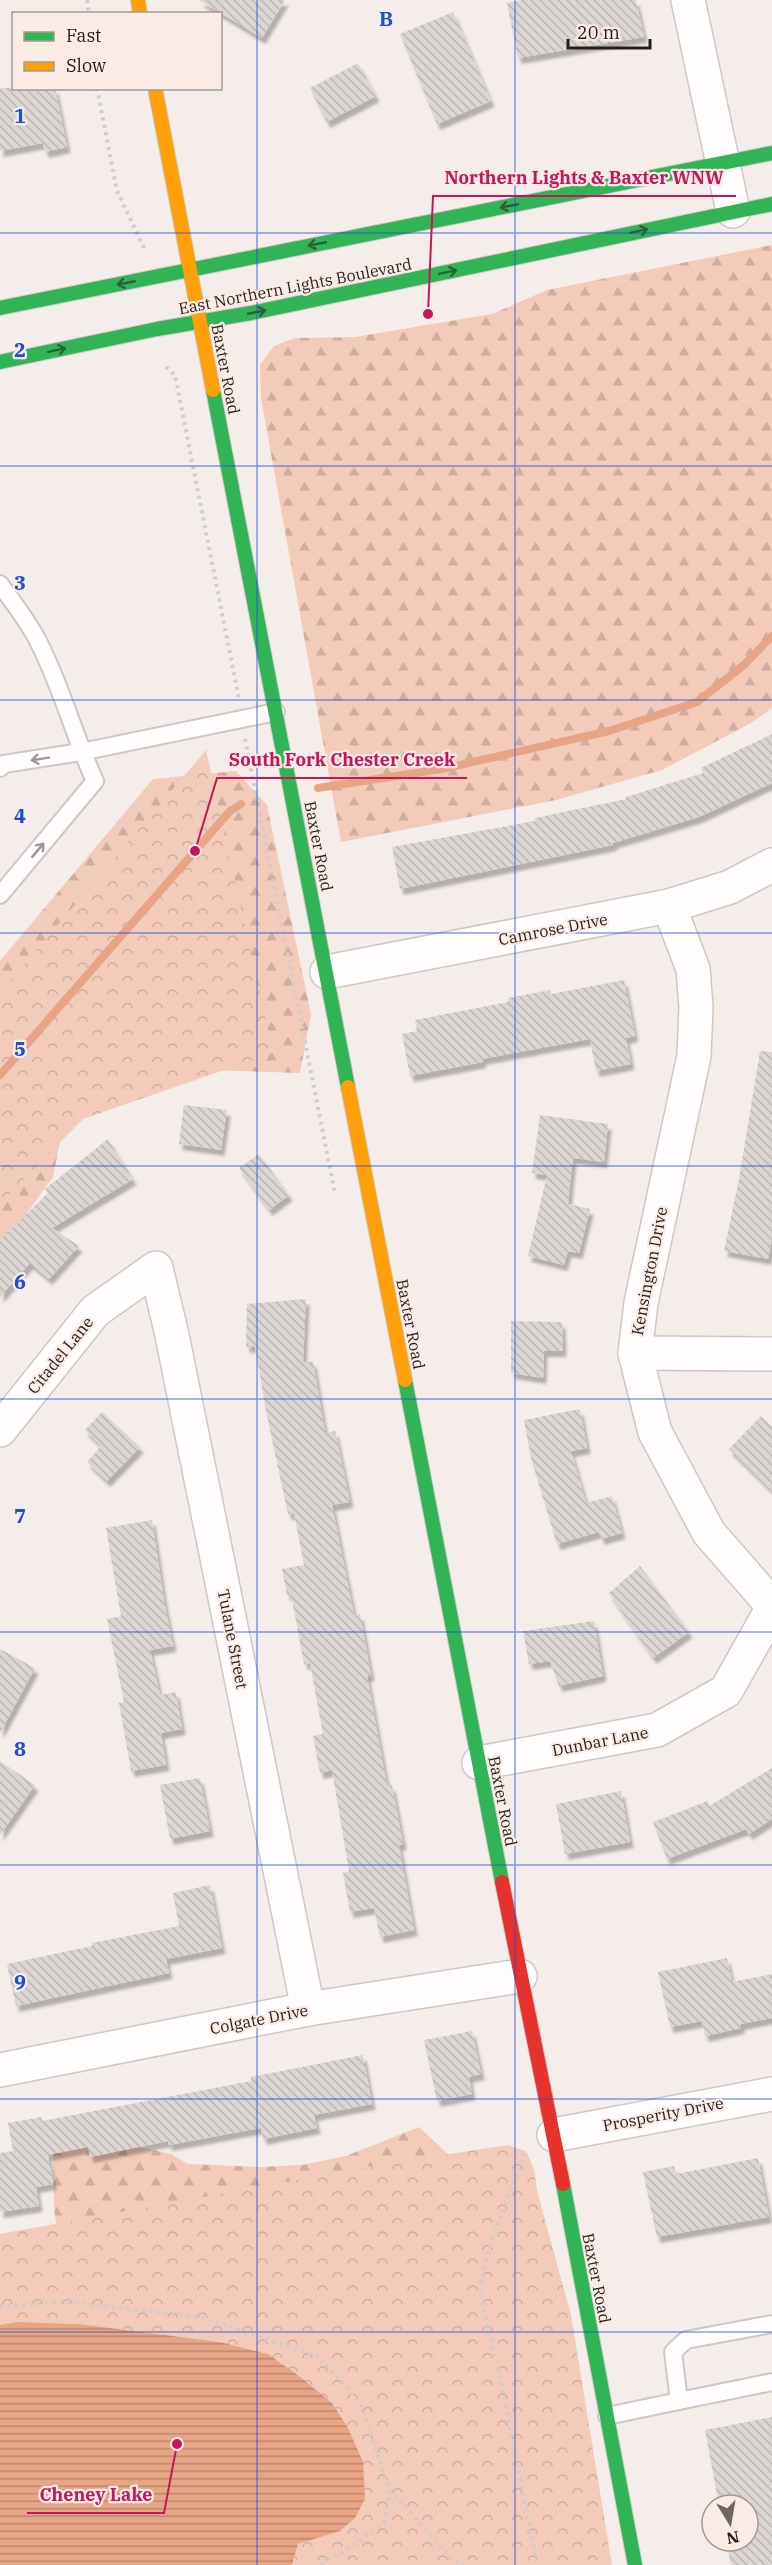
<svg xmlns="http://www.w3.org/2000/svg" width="772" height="2565" viewBox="0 0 772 2565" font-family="'IBM Plex Serif',serif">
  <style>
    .forest { fill: url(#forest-firs) }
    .park { fill: url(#park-crowns) }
    .water { fill: url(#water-rules) }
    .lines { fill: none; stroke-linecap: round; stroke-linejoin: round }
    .stream { stroke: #e8a586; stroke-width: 8 }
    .building { fill: url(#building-back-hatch); filter: url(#shadow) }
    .lane-casing { stroke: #cec8c5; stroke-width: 20 }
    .street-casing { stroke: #cec8c5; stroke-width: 36 }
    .fast-casing { stroke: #cec8c5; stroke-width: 16 }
    .slow-casing { stroke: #cec8c5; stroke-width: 16 }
    .jam-casing { stroke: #cec8c5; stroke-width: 16 }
    .path { stroke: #d0cdcc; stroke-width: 4; stroke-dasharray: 3 4.5; stroke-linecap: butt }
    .lane { stroke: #fefcfc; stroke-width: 16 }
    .street { stroke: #fefcfc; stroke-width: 33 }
    .fast { stroke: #30b455; stroke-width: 14 }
    .slow { stroke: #ff9f0a; stroke-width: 14 }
    .jam { stroke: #e5322d; stroke-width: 14 }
    .oneway { stroke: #296236 }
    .oneway2 { stroke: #9b9897 }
    .grid { fill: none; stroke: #1d4ed8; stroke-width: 1.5; stroke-opacity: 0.55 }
    .labels { text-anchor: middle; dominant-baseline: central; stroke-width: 4.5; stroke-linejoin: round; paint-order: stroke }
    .street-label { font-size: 16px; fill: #231e1c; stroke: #faece5 }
    .grid-label { font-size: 20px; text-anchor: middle; font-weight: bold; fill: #1d4ed8; stroke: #faece5; stroke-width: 4.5; stroke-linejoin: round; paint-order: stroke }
    .leader { fill: none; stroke: #c2185b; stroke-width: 2 }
    .callout-dot { fill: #c2185b; stroke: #faece5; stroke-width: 2 }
    .callout-label { font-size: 18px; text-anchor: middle; font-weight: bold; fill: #c2185b; stroke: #faece5; stroke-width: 4.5; stroke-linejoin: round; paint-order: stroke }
  </style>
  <defs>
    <pattern id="forest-firs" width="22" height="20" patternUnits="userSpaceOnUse" patternTransform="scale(1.5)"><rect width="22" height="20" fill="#f2cbba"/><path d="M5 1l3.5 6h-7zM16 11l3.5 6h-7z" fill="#cfae9f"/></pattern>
    <pattern id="park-crowns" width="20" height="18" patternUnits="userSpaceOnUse" patternTransform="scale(1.5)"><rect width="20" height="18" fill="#f2cbba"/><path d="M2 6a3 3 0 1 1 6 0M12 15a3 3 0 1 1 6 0" fill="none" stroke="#cfae9f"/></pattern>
    <pattern id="water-rules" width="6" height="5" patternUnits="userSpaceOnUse" patternTransform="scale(1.5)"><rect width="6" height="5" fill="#e8a586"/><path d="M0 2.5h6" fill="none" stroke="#bc866d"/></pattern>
    <pattern id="building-back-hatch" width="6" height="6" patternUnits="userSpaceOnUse" patternTransform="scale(1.5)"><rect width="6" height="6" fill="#dcd6d3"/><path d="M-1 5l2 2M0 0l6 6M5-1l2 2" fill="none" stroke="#bcb7b5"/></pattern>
    <filter id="shadow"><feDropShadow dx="3.5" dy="6" stdDeviation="1.5" flood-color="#0004"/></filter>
  </defs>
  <rect width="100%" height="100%" fill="#f5edea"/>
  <g class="forest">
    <path d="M772 245V708L751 723 662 770 556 800 341 842 261 398 260 365 274 346 295 338 355 337 492 314 547 290Z"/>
    <path d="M236 771 267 805 311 1014 300 1073 176 1069 65 1116 53 1177 0 1250V961L153 779Z"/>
    <path d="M419 2127 451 2157 58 2242 54 2206 53 2132 63 2131 171 2154 188 2164 261 2167 302 2165 346 2156Z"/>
  </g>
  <g class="park">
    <path d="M206 750 273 1053 83 1119 0 1203V993Z"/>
    <path d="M508 2145 526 2151 534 2169 537 2191 571 2315 612 2565H292L298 2544 340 2531 347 2426 332 2403 268 2354 220 2342 79 2324 17 2322 0 2325V2234L378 2165Z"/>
  </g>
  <path class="water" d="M17 2322 79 2324 220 2342 268 2354 299 2376 332 2403 347 2426 363 2462 365 2499 355 2518 340 2531 298 2544 292 2565H0V2325Z"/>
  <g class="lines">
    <g class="stream">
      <path d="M318 788 442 769 609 731 697 702 744 665 772 636"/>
      <path d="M0 1075 230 811 241 804"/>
    </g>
  </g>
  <g class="building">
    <path d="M199 0H285L262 38Z"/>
    <path d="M522 0H636L644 37 518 58 507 3Z"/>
    <path d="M453 12 491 101 437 124 400 34Z"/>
    <path d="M358 63 376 96 327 122 310 88Z"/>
    <path d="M0 88H55L67 147 45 152 43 143 0 151Z"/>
    <path d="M772 734V783L699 817 613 843V845L400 889 392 847 535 821V818L626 799V797L703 773 701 768Z"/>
    <path d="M624 980 635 1036 626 1038 631 1064 596 1071 590 1039 482 1059 483 1062 410 1076 402 1034 417 1031 415 1020 508 1002V998L550 990 551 994Z"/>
    <path d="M760 1051 772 1052V1237L768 1259 724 1251 739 1179Z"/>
    <path d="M184 1105 227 1110 221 1150 179 1144Z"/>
    <path d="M540 1115 608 1124 604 1162 573 1158 568 1204 590 1209 579 1253 568 1251 564 1265 528 1256 547 1175 532 1173Z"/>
    <path d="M108 1139 133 1179 52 1228 79 1246 49 1279 30 1263 0 1297V1240L48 1193 45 1189Z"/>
    <path d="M259 1154 289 1195 269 1210 239 1168Z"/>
    <path d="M306 1299 303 1363 313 1361 325 1433 335 1431 350 1502 332 1505 354 1615 360 1614 371 1675 367 1676 387 1786 392 1785 403 1844 399 1845 414 1930 380 1937 374 1908 350 1912 343 1873 349 1871 332 1770 320 1773 313 1736 323 1734 310 1663 304 1664 291 1594 287 1595 282 1569 304 1565 294 1513 288 1514 266 1411 255 1346 246 1347 247 1304Z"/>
    <path d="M511 1321 562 1322 563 1351H544L543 1378 511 1373Z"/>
    <path d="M580 1409 587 1448 571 1451 586 1503 612 1496 622 1533 601 1539 599 1532 557 1544 531 1458 524 1420Z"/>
    <path d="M102 1412 140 1447 107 1481 87 1462 101 1446 85 1430Z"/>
    <path d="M761 1416 772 1427V1491L729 1449Z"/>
    <path d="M152 1520 164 1601 173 1646 150 1650 160 1695 176 1692 182 1729 161 1733 166 1765 131 1771 119 1703 124 1702 107 1619 121 1616 106 1528Z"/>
    <path d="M640 1566 689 1632 653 1658 609 1593Z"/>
    <path d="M594 1621 603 1676 559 1686 550 1661 529 1664 523 1631Z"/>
    <path d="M0 1649 35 1668 0 1733Z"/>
    <path d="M0 1761 35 1785 0 1835Z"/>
    <path d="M772 1768V1819L749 1834 746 1829 667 1859 653 1822 708 1801 709 1806Z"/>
    <path d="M200 1778 210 1831 170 1839 160 1785Z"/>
    <path d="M621 1791 630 1842 565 1854 556 1804Z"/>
    <path d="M210 1885 222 1948 166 1959 169 1973 16 2006 7 1964 92 1946V1943L179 1926 173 1893Z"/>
    <path d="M727 1958 732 1982 772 1974V2018L741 2024V2028L705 2036 702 2021 670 2027 658 1972Z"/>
    <path d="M472 2031 481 2074 469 2077 472 2094 437 2101 424 2040Z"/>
    <path d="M363 2055 372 2104 314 2115 317 2128 263 2139 261 2128 169 2145 168 2141 90 2157 88 2147 48 2155 53 2184 36 2187 39 2206 0 2212V2153L13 2151 8 2123 42 2117V2121L251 2081V2077Z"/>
    <path d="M758 2158 769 2217 657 2237 643 2172 674 2166 676 2174Z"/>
    <path d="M772 2417V2565H731L726 2541H748V2505H719L705 2430Z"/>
  </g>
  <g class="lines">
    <defs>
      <g id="lane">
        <path d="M0 584C13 603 29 622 39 643 62 688 74 736 95 781L0 895"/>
        <path d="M0 768 4 764 81 752 276 712"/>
        <path d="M772 2324 686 2340 673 2352 679 2401 772 2382"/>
        <path d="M607 2416 679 2401"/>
      </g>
      <g id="street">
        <path d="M688 0 733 211"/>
        <path d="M669 906 693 969 696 1007 694 1056 641 1303 635 1353 655 1432 709 1533 772 1605"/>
        <path d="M327 972 669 906 730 887 772 865"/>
        <path d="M635 1353 772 1354"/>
        <path d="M0 1430 95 1311 156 1268 172 1335 308 2009"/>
        <path d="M479 1763 657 1730 726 1691 772 1609"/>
        <path d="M0 2070 308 2009 520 1976"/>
        <path d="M554 2135 772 2094"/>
      </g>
      <g id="fast">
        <path d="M0 308 772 153"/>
        <path d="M0 362 157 329 251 313 772 204"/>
        <path d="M213 390 348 1087"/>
        <path d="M405 1380 502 1882"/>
        <path d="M563 2184 635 2565"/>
      </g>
      <g id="slow">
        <path d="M138 0 140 14"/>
        <path d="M155 88 213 390"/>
        <path d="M348 1087 405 1380"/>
      </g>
      <path id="jam" d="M502 1882 563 2184"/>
    </defs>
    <use href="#lane" class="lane-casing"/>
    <use href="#street" class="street-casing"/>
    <use href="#fast" class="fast-casing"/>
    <use href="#slow" class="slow-casing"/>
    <use href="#jam" class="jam-casing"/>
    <g class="path">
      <path d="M87 0 89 14"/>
      <path d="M97 88 117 191 145 250"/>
      <path d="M166 367 175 375 239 699"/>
      <path d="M245 739 335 1193"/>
      <path d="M525 2153 490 2245 479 2291 499 2372 537 2565"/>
      <path d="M0 2306 68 2302 201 2317 319 2357 361 2404 388 2487 452 2560 464 2565"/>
      <path d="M322 2565 325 2561 347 2550 384 2522 390 2495 388 2487"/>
    </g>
    <use href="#lane" class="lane"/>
    <use href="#street" class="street"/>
    <use href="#fast" class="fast"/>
    <use href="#slow" class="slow"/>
    <use href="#jam" class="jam"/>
  </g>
  <defs><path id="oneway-shaft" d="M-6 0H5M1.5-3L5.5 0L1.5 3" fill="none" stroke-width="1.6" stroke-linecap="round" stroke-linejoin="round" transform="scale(1.5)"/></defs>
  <g class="oneway">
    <use href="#oneway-shaft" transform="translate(509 206) rotate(169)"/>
    <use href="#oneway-shaft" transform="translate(639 231) rotate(-12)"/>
    <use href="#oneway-shaft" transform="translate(317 244) rotate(169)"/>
    <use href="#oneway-shaft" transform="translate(448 272) rotate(-12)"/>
    <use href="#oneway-shaft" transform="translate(126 283) rotate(169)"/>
    <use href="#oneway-shaft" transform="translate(257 312) rotate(-11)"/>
    <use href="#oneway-shaft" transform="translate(57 350) rotate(-12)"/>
  </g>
  <g class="oneway2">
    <use href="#oneway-shaft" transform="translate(40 759) rotate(171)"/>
    <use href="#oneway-shaft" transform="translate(38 850) rotate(-50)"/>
  </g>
  <path class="grid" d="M257 0V2565M515 0V2565M0 233H772M0 466H772M0 700H772M0 933H772M0 1166H772M0 1399H772M0 1632H772M0 1865H772M0 2099H772M0 2332H772"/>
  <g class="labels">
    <g class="street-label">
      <text transform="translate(295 286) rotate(-11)">East Northern Lights Boulevard</text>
      <text transform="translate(226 369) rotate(79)">Baxter Road</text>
      <text transform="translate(319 846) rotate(79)">Baxter Road</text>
      <text transform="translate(553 929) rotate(-11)">Camrose Drive</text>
      <text transform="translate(649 1271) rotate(-79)">Kensington Drive</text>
      <text transform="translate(411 1324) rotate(79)">Baxter Road</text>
      <text transform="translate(60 1355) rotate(-51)">Citadel Lane</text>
      <text transform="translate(233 1639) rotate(79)">Tulane Street</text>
      <text transform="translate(600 1741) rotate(-11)">Dunbar Lane</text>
      <text transform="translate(503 1801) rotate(79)">Baxter Road</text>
      <text transform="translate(259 2019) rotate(-11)">Colgate Drive</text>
      <text transform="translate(663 2114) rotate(-11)">Prosperity Drive</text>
      <text transform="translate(597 2278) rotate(79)">Baxter Road</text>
    </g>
  </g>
  <g class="grid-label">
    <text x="386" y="26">B</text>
    <text x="20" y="123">1</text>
    <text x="20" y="357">2</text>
    <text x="20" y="590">3</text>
    <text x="20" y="823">4</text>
    <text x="20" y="1056">5</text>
    <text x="20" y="1289">6</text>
    <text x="20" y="1523">7</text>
    <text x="20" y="1756">8</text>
    <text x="20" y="1989">9</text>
  </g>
  <path class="leader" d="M428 314L433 196H736M195 851L217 778H467M177 2444L164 2513H27"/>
  <g class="callout-dot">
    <circle cx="428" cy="314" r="6"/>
    <circle cx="195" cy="851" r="6"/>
    <circle cx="177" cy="2444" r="6"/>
  </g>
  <g class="callout-label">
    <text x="584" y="184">Northern Lights &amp; Baxter WNW</text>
    <text x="342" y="766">South Fork Chester Creek</text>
    <text x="96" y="2501">Cheney Lake</text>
  </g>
  <rect x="12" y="12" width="210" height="78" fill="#faece5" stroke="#a49a95" stroke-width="1.5"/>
  <rect x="24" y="32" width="30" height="9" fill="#30b455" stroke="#a49a95" stroke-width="1.5"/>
  <text x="66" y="42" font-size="18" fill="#231e1c">Fast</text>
  <rect x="24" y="62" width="30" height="9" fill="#ff9f0a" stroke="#a49a95" stroke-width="1.5"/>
  <text x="66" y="72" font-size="18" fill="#231e1c">Slow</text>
  <g transform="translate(730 2523) rotate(169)"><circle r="28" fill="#faece5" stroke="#a49a95" stroke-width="1.5"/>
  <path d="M0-4.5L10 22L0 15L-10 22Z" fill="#6c6664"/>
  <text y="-9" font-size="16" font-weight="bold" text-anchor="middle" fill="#231e1c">N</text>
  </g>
  <path d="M568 39v9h82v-9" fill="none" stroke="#231e1c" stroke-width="3"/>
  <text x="577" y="39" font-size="18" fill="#231e1c" stroke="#faece5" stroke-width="4.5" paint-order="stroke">20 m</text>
</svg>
